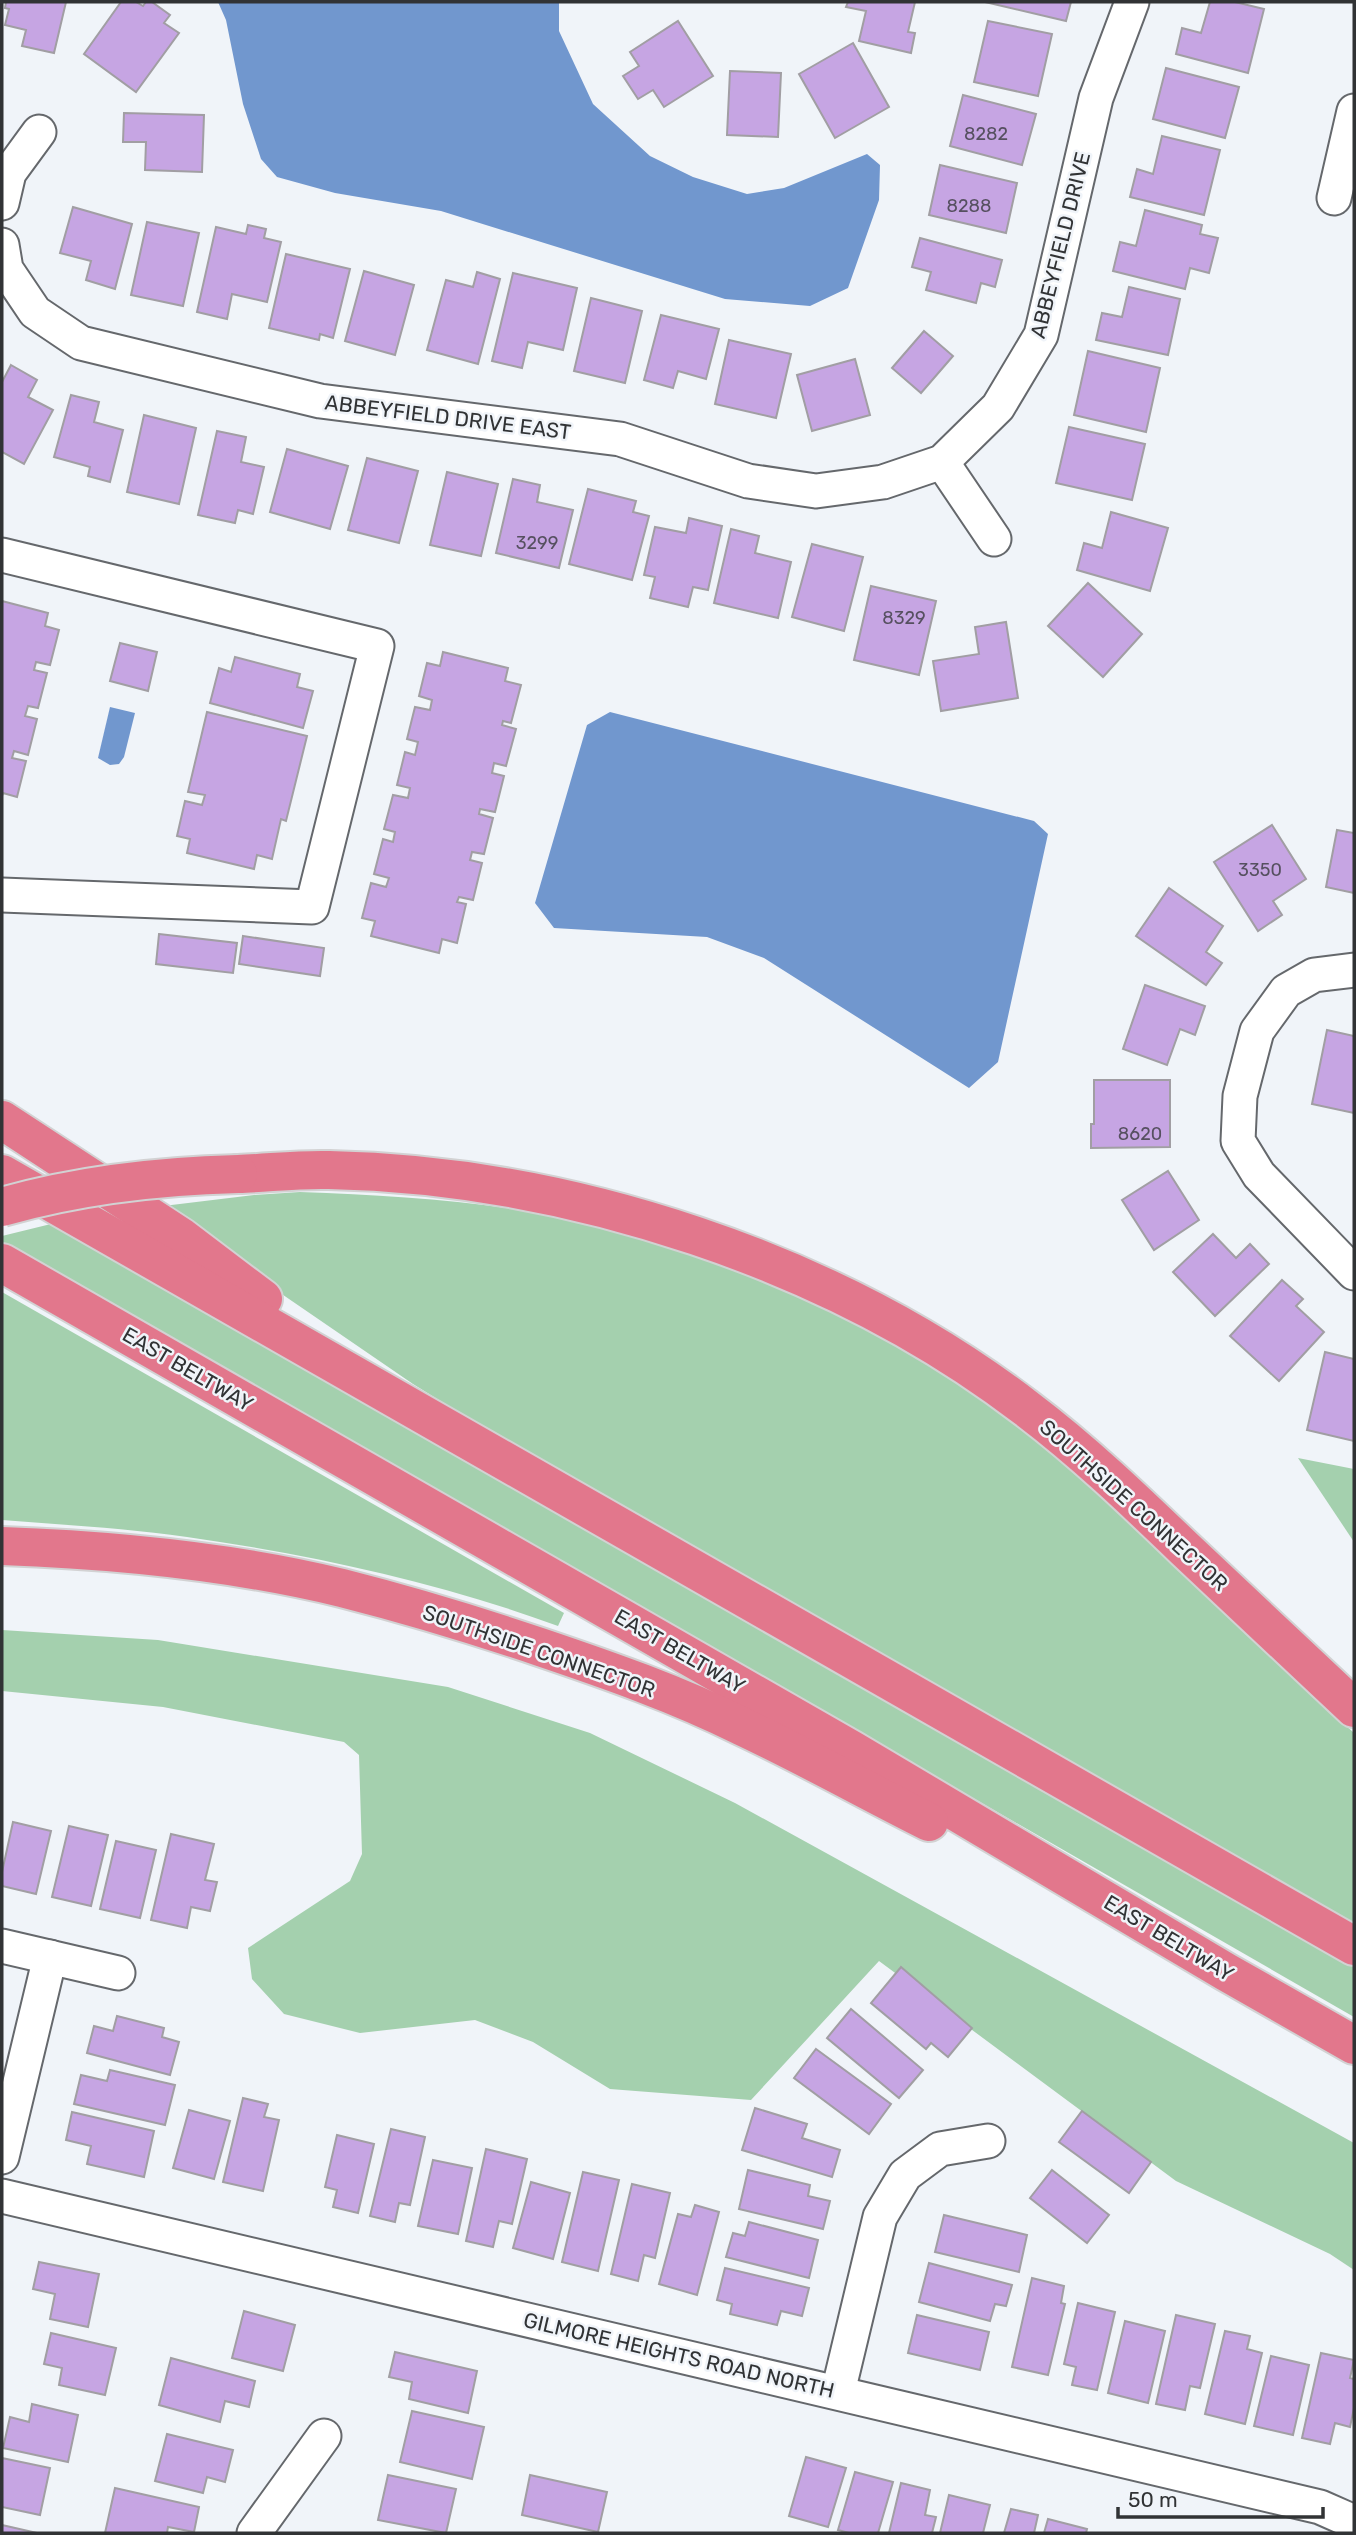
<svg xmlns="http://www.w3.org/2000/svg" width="1356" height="2535" viewBox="0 0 1356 2535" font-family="Rubik,sans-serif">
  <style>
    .green { fill: #a4d0ae }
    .water { fill: #7197ce }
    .building { fill: #c6a5e3; stroke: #a19ea3; stroke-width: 2 }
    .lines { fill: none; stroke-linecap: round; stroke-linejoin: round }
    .minor-casing { stroke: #65686c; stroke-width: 37 }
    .highway-casing { stroke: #d2d2d3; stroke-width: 42 }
    .minor { stroke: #fff; stroke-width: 33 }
    .highway { stroke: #e2778c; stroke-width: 38 }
    .highway-bridge-casing { stroke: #d2d2d3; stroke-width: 42; stroke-linecap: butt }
    .highway-bridge { stroke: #e2778c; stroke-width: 38 }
    .labels { text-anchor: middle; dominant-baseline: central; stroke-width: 5; stroke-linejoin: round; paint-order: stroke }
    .number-label { font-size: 18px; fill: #565060 }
    .street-label { font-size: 21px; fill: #313335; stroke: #f0f4f9 }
  </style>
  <rect width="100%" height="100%" fill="#f0f4f9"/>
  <g class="green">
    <path d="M300 1192C389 1195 476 1201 563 1217 604 1225 643 1238 682 1251 789 1287 898 1336 989 1403 1062 1457 1127 1519 1193 1582 1247 1632 1300 1683 1354 1733V1925L516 1448 413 1384 155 1207 254 1195Z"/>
    <path d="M55 1223 1354 1964V2017L752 1671 2 1247V1236Z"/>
    <path d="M2 1292 564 1613 558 1626C438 1582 313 1555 187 1537 125 1528 63 1525 2 1520Z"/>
    <path d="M1298 1458 1354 1469V1542Z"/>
    <path d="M2 1630 158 1640 448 1687 590 1733 735 1803 1354 2143V2270L1330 2254 1176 2181 879 1961 751 2100 610 2089 533 2042 475 2020 360 2033 284 2014 252 1979 248 1948 350 1881 362 1854 359 1755 344 1742 163 1707 2 1691Z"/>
  </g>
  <g class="water">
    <path d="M218 2H559V31L593 104 650 156 693 177 747 194 784 188 867 154 880 165 879 200 848 288 810 306 725 299 441 211 335 193 277 177 261 159 243 104 226 20Z"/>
    <path d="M110 707 135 713 124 757 119 764 110 765 98 758Z"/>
    <path d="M610 712 1034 821 1048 834 998 1062 969 1088 764 958 707 937 554 928 535 903 587 725Z"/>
  </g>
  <g class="building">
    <path d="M6 2H66L54 53 22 46 26 30 5 25 9 9 5 8Z"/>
    <path d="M121 2H136L143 6 146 2H152L170 15 164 23 179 33 136 92 84 54Z"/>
    <path d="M848 2H915L908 32 915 33 911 53 859 41 866 11 846 7Z"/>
    <path d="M985 2H1071L1066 21Z"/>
    <path d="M1210 2H1235L1264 9 1248 73 1176 54 1182 28 1201 33Z"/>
    <path d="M678 21 713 76 664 107 653 90 638 99 623 76 639 66 630 52Z"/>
    <path d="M988 21 1052 34 1038 96 974 82Z"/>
    <path d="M853 43 889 107 835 138 799 74Z"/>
    <path d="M1166 68 1239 87 1225 138 1153 119Z"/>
    <path d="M730 71 781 73 778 137 727 135Z"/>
    <path d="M963 95 1036 114 1022 165 950 146Z"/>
    <path d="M124 113 204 115 202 172 145 170 146 142H123Z"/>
    <path d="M1162 136 1220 150 1204 215 1130 197 1137 169 1153 174Z"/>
    <path d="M940 165 1017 183 1006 233 929 215Z"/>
    <path d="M73 207 132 224 115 289 86 280 91 261 60 253Z"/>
    <path d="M1145 210 1202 225 1200 234 1218 238 1209 273 1190 268 1185 289 1113 271 1120 242 1136 246Z"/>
    <path d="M147 222 199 233 183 306 131 295Z"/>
    <path d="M248 225 266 229 264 238 281 242 267 302 232 294 227 319 197 312 216 227 246 234Z"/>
    <path d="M920 238 1002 260 995 287 981 283 976 303 926 290 931 272 912 267Z"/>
    <path d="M286 254 350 269 333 338 320 334 319 340 269 328Z"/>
    <path d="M364 271 414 285 395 355 345 341Z"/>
    <path d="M477 272 500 279 478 364 427 350 446 280 473 287Z"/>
    <path d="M513 273 577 288 563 350 528 342 522 368 492 361Z"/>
    <path d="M1129 287 1180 299 1168 355 1096 340 1102 313 1122 317Z"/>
    <path d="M591 298 642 311 625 383 574 371Z"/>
    <path d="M661 315 719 329 706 379 678 371 673 388 644 380Z"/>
    <path d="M924 331 953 356 921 393 892 368Z"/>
    <path d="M729 340 791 354 776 418 715 404Z"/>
    <path d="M1088 351 1160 368 1146 432 1074 415Z"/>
    <path d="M855 359 870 415 812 431 797 375Z"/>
    <path d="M11 365 37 380 28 397 53 410 24 464 2 452V382Z"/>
    <path d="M71 395 99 402 94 422 123 430 110 482 88 476 90 467 54 457Z"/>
    <path d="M144 415 196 428 179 504 127 492Z"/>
    <path d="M1069 427 1145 444 1132 500 1056 483Z"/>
    <path d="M217 431 246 437 241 462 264 467 253 514 238 510 235 523 198 515Z"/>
    <path d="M287 449 348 466 330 529 270 512Z"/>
    <path d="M367 458 418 471 399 543 348 530Z"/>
    <path d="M447 472 498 484 481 556 430 545Z"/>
    <path d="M513 479 540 485 537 502 573 510 559 568 496 553Z"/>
    <path d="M588 489 636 501 633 512 649 516 632 580 569 564Z"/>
    <path d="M1111 512 1168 528 1150 591 1077 570 1084 543 1102 548Z"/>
    <path d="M689 518 722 526 708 590 693 587 688 607 650 598 655 577 644 575 655 527 686 533Z"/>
    <path d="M731 529 759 536 755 553 791 562 778 618 714 603Z"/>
    <path d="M812 544 863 557 844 631 792 617Z"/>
    <path d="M1088 583 1142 634 1103 677 1048 626Z"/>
    <path d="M871 586 936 601 919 675 854 660Z"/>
    <path d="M2 601 48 613 45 626 59 630 50 665 36 662 34 670 47 673 38 708 28 706 25 716 37 719 28 755 14 751 12 758 26 761 17 797 3 793 2 796Z"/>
    <path d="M1006 622 1018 698 941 711 933 661 979 654 975 627Z"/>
    <path d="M120 643 157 652 148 691 110 681Z"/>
    <path d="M443 652 508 668 505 681 521 685 511 723 503 721 502 725 516 729 506 766 494 763 492 773 504 776 495 812 480 809 479 814 493 818 484 854 472 852 470 860 482 863 473 900 459 897 457 902 466 904 457 943 442 939 439 953 371 936 375 921 362 918 371 883 386 887 389 878 374 874 383 839 393 842 395 832 384 829 393 795 408 798 410 788 397 785 405 752 415 755 418 742 407 739 415 707 430 710 432 700 419 696 427 663 440 666Z"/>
    <path d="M235 657 300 674 297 687 313 691 303 728 210 703 219 668 231 672Z"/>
    <path d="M207 712 307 736 286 821 281 819 272 859 257 855 254 869 187 853 190 839 177 836 185 801 202 805 205 795 188 792Z"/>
    <path d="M1272 825 1306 879 1273 901 1282 915 1258 931 1214 862Z"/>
    <path d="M1337 830 1354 833V893L1326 887Z"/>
    <path d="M1169 888 1223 926 1206 952 1222 963 1206 985 1136 936Z"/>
    <path d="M159 934 237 943 233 973 156 964Z"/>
    <path d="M243 936 324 948 320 976 239 964Z"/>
    <path d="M1145 985 1205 1006 1195 1035 1180 1029 1167 1065 1123 1049Z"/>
    <path d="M1327 1030 1354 1036V1113L1312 1104Z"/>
    <path d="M1094 1080H1170V1147L1091 1148V1124H1094Z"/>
    <path d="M1168 1171 1199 1220 1154 1250 1122 1200Z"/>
    <path d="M1213 1234 1236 1258 1250 1244 1269 1264 1215 1316 1173 1272Z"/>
    <path d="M1282 1280 1303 1299 1296 1306 1324 1332 1279 1381 1230 1336Z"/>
    <path d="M1325 1352 1354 1359V1441L1307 1430Z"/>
    <path d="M13 1822 51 1831 36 1894 2 1886V1872Z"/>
    <path d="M69 1826 108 1835 91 1906 52 1897Z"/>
    <path d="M171 1834 214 1844 205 1880 217 1882 210 1911 191 1907 187 1928 151 1920Z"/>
    <path d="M116 1841 156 1850 140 1918 100 1909Z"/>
    <path d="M901 1967 972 2028 948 2057 931 2043 926 2049 871 2003Z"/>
    <path d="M851 2009 923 2070 899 2098 827 2038Z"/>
    <path d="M117 2016 164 2028 162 2037 179 2042 170 2075 87 2053 94 2026 113 2031Z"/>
    <path d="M816 2049 891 2104 869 2134 794 2078Z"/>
    <path d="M110 2070 175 2085 165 2125 74 2104 81 2075 107 2081Z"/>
    <path d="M243 2098 268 2104 264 2117 279 2120 263 2191 223 2182Z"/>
    <path d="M755 2108 807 2124 802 2138 840 2150 832 2177 742 2150Z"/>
    <path d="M189 2110 230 2121 214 2179 173 2168Z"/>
    <path d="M1082 2111 1151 2162 1129 2193 1059 2142Z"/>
    <path d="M72 2112 154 2131 144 2177 87 2164 91 2146 66 2140Z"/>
    <path d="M391 2129 425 2137 410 2205 399 2203 395 2222 370 2216Z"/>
    <path d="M337 2135 374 2144 358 2213 333 2207 337 2190 325 2187Z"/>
    <path d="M486 2149 527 2159 512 2224 499 2221 493 2247 466 2241Z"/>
    <path d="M433 2160 472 2168 458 2234 418 2226Z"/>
    <path d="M748 2170 810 2185 808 2196 830 2201 823 2229 739 2209Z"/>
    <path d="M1052 2170 1109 2215 1087 2243 1030 2198Z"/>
    <path d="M583 2172 619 2180 598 2271 562 2262Z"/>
    <path d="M531 2182 570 2193 553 2259 513 2248Z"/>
    <path d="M632 2184 670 2193 655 2258 644 2255 638 2281 611 2274Z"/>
    <path d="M695 2205 719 2212 697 2295 659 2284 678 2214 691 2217Z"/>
    <path d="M944 2215 1027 2235 1019 2272 935 2252Z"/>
    <path d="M749 2222 818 2240 809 2278 726 2257 733 2233 745 2236Z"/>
    <path d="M39 2262 99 2274 88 2327 50 2319 55 2294 33 2289Z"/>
    <path d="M929 2263 1012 2285 1006 2306 995 2304 990 2321 919 2302Z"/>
    <path d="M725 2268 809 2288 802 2316 781 2311 777 2325 730 2314 732 2304 717 2300Z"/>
    <path d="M1032 2278 1064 2286 1061 2303 1065 2304 1048 2375 1012 2367Z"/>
    <path d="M1078 2303 1115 2312 1097 2390 1072 2385 1076 2367 1064 2364Z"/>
    <path d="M244 2311 295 2325 283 2371 232 2358Z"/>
    <path d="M917 2315 989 2332 980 2370 908 2353Z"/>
    <path d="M1176 2315 1215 2324 1200 2388 1190 2386 1185 2410 1156 2404Z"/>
    <path d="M1125 2321 1165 2331 1148 2403 1108 2393Z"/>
    <path d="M1225 2331 1250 2336 1247 2349 1262 2353 1245 2424 1205 2414Z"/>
    <path d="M51 2333 116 2348 105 2395 59 2385 62 2368 44 2364Z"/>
    <path d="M395 2352 477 2371 468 2413 409 2399 412 2382 389 2377Z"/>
    <path d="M1321 2353 1354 2360 1350 2378 1354 2379V2408L1350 2427 1335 2423 1330 2444 1302 2438Z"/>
    <path d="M1271 2356 1309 2365 1293 2435 1254 2426Z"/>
    <path d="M171 2358 255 2381 249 2407 225 2401 220 2422 159 2405Z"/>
    <path d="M32 2404 78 2415 68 2462 3 2448 10 2417 29 2422Z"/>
    <path d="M412 2411 484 2427 472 2479 400 2462Z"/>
    <path d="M167 2434 233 2450 225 2482 207 2477 203 2493 155 2481Z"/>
    <path d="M806 2457 846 2468 828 2527 789 2516Z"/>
    <path d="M2 2458 50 2468 40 2515 2 2507Z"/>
    <path d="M855 2472 893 2482 878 2533H849L838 2530Z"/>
    <path d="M388 2475 456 2489 446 2533 378 2520Z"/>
    <path d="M530 2475 607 2492 598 2532 522 2515Z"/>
    <path d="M901 2483 930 2490 925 2515 936 2517 932 2533H889Z"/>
    <path d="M115 2488 199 2507 194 2532 168 2527 167 2533H105Z"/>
    <path d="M949 2495 990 2505 983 2533H940Z"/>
    <path d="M1011 2509 1038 2515 1034 2533H1004Z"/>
    <path d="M1048 2519 1087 2529 1086 2533H1044Z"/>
    <path d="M2 2525 37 2533H2Z"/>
  </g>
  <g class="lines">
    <defs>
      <g id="minor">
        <path d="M1334 198 1354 111"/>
        <path d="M2 203 9 173 39 132"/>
        <path d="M2 245 6 269 35 312 81 343 320 401 620 439 748 481 816 491 883 482 942 462 998 407 1041 335 1096 98 1132 2"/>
        <path d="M942 462 994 539"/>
        <path d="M2 555 377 646 312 907 2 895"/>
        <path d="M1354 970 1314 975 1286 991 1257 1031 1240 1096 1238 1141 1259 1175 1354 1273"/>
        <path d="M2 1946 118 1973"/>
        <path d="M2 2157 50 1957"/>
        <path d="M2 2196 1320 2507 1354 2522"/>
        <path d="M838 2392 880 2217 905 2175 940 2149 988 2141"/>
        <path d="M254 2533 324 2436"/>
      </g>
      <g id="highway">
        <path d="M2 1120 181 1237 263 1299"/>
        <path d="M2 1174 1354 1946"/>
        <path d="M238 1174C268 1173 299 1169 329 1170 570 1175 834 1261 1026 1408 1083 1451 1134 1500 1185 1549 1242 1602 1298 1655 1354 1708"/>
        <path d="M2 1263 852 1750 1226 1972 1354 2045"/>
        <path d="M2 1546C115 1550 231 1561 342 1588 409 1605 475 1625 540 1647 608 1670 677 1694 741 1726 805 1756 867 1791 929 1822"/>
      </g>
    </defs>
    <use href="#minor" class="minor-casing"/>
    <use href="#highway" class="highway-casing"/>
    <use href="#minor" class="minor"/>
    <use href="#highway" class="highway"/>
    <defs>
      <path id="highway-bridge" d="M2 1207C79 1185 158 1176 238 1174"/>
    </defs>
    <use href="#highway-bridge" class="highway-bridge-casing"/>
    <use href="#highway-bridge" class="highway-bridge"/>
  </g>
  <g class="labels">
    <g class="number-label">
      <text x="986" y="134">8282</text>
      <text x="969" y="206">8288</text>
      <text x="537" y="543">3299</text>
      <text x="904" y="618">8329</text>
      <text x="1260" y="870">3350</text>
      <text x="1140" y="1134">8620</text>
    </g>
    <g class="street-label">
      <text transform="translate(1060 245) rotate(-76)">ABBEYFIELD DRIVE</text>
      <text transform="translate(448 417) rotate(7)">ABBEYFIELD DRIVE EAST</text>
      <text transform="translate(188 1369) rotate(30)">EAST BELTWAY</text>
      <text transform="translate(1134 1505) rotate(42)">SOUTHSIDE CONNECTOR</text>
      <text transform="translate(539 1651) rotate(19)">SOUTHSIDE CONNECTOR</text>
      <text transform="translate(680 1651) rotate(30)">EAST BELTWAY</text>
      <text transform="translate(1169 1938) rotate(31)">EAST BELTWAY</text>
      <text transform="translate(679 2355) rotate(13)">GILMORE HEIGHTS ROAD NORTH</text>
    </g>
  </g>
  <rect width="1356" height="2535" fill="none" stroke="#313335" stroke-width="7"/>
  <path d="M1118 2507v10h205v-10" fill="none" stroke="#313335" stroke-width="3.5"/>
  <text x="1128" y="2507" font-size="21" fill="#313335" stroke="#f0f4f9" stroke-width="5" paint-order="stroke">50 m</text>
</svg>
